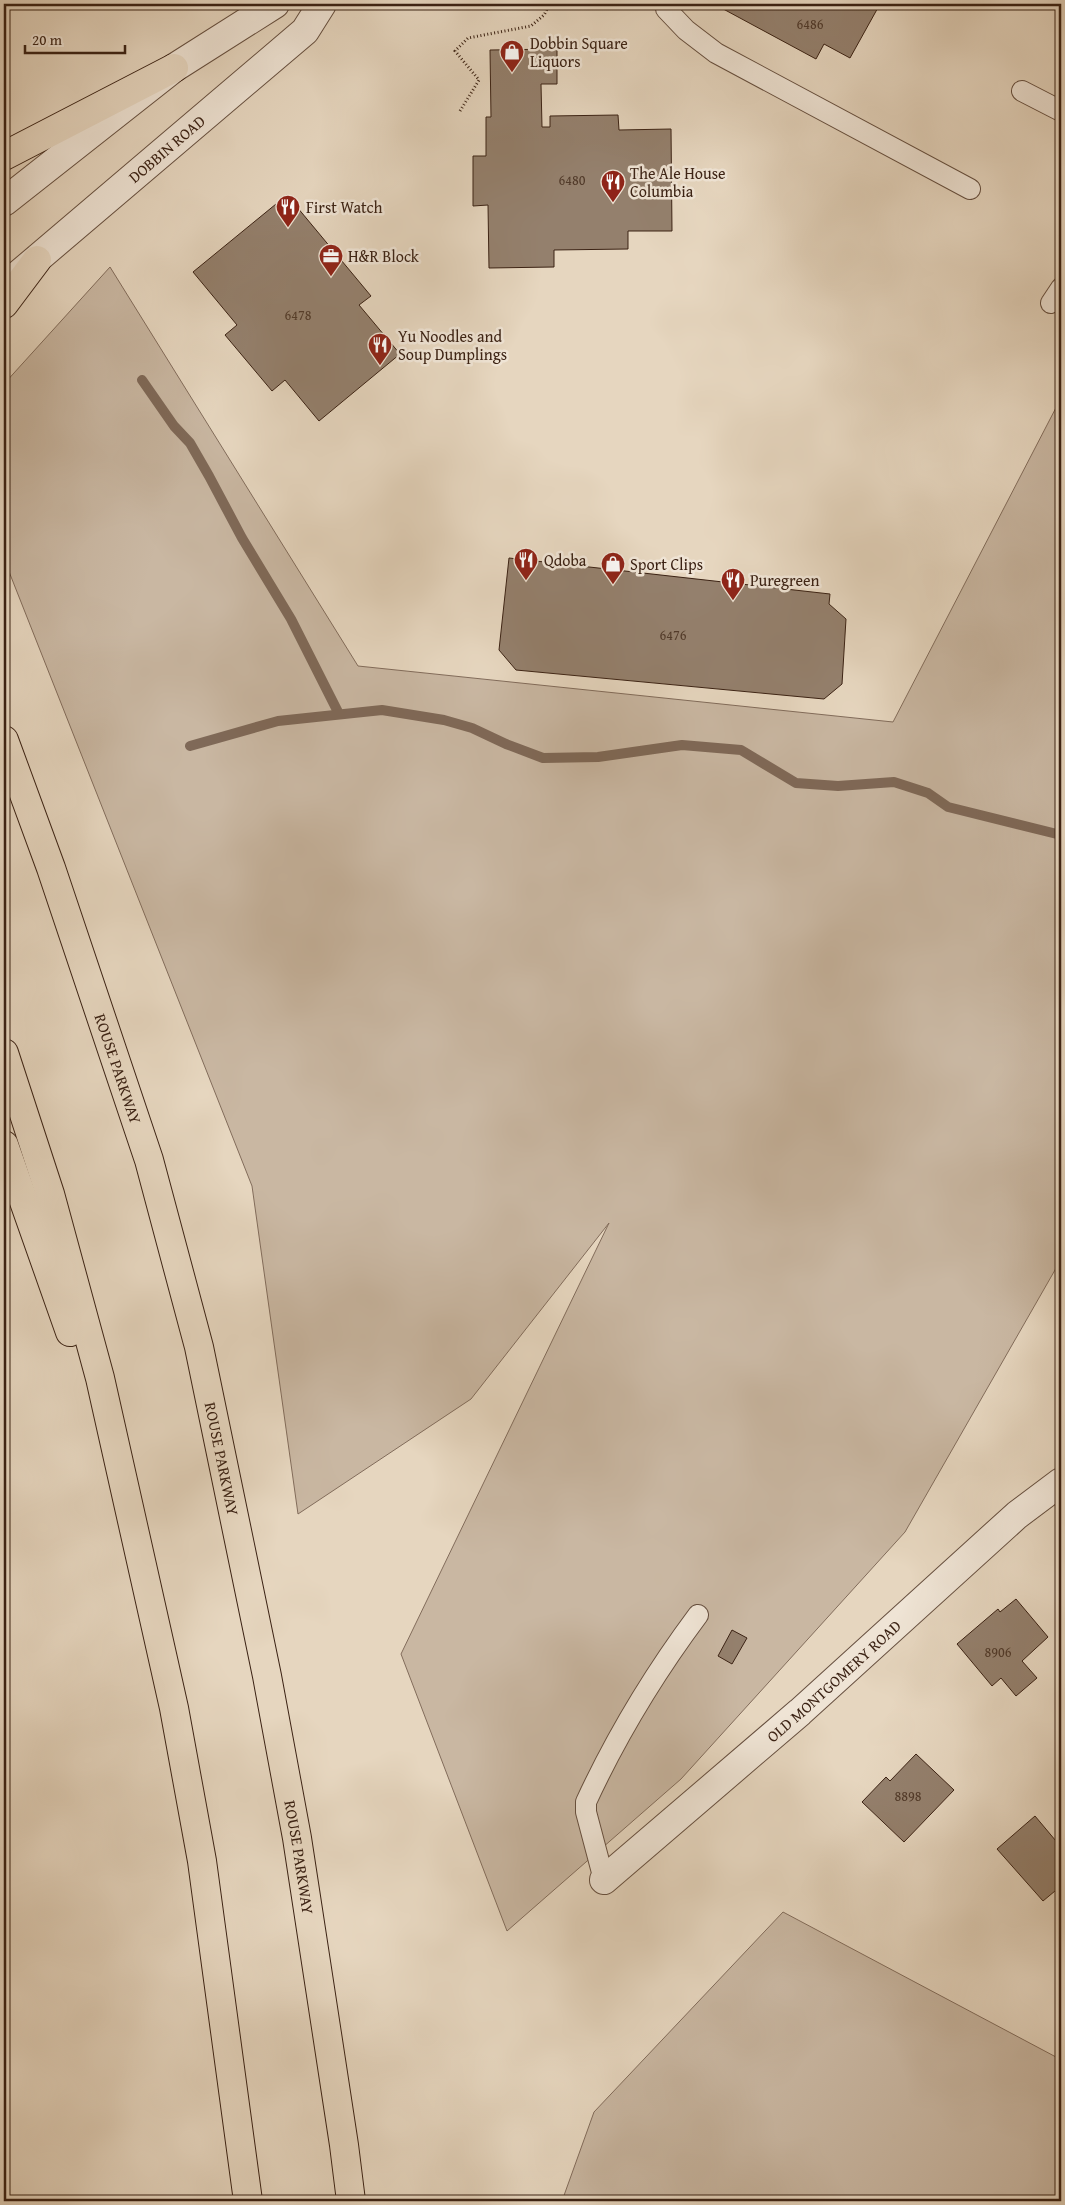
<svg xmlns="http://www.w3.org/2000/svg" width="1065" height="2205" viewBox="0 0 1065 2205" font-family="'Gentium Book Plus',serif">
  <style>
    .green { fill: #c9b7a2; stroke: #826c5b }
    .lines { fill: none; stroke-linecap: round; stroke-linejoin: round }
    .stream { stroke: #7f6958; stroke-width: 10 }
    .building { fill: #94806d; stroke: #3b2214 }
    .service-casing { stroke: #664f3f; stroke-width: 22 }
    .minor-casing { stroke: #664f3f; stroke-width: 30 }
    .tertiary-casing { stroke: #664f3f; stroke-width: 30 }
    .primary-casing { stroke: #3b2214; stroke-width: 30 }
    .path { stroke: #3b2214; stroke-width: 3; stroke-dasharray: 1 2.5; stroke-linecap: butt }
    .service { stroke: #efe4d5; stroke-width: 20 }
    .minor { stroke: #efe4d5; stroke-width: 28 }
    .tertiary { stroke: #efe4d5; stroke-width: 28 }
    .primary { stroke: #e6d6bf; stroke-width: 28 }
    .labels { text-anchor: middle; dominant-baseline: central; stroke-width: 5; stroke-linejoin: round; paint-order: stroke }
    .number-label { font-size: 14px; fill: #513a2a }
    .poi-label { font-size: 16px; fill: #3b2214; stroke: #efe4d5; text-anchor: start }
    .street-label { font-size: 16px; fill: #3b2214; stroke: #efe4d5 }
  </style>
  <rect width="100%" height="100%" fill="#e6d6bf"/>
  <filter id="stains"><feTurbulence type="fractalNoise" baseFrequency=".004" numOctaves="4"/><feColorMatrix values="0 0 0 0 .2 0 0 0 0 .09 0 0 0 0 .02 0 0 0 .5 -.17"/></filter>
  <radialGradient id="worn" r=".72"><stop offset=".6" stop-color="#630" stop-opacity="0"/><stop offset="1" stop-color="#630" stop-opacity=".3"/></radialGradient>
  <g class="green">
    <path d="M110 267 358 666 893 722 1061 398V1263H1059L905 1532 681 1779 507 1931 401 1654 609 1223 471 1399 298 1514 252 1186 4 559V384Z"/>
    <path d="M783 1912 1056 2057 1061 2048V2201H562L594 2112Z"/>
  </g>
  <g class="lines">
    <g class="stream">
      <path d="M142 380 174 426 190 443 209 476 242 538 291 619 339 714"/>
      <path d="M190 746 278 721 382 710 444 720 472 728 506 744 543 758 598 757 682 745 741 750 796 783 838 786 894 782 928 793 948 807 1061 835"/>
    </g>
  </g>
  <g class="building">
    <path d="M714 4H880L850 58 824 44 816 59Z"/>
    <path d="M557 49V84H541L542 127H550V116L618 115 619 130 671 129 672 231H628V249L554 250V267L489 268 488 205 473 206V156H486V117H491L490 50Z"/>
    <path d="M287 195 371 296 359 305 400 354 319 421 285 380 272 391 225 335 237 325 193 272Z"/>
    <path d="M509 558 830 594 829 604 846 619 842 684 824 699 516 670 499 650Z"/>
    <path d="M1016 1599 1048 1637 1022 1661 1037 1678 1016 1696 1001 1678 992 1686 957 1644 998 1609 1000 1612Z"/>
    <path d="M732 1630 747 1638 732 1664 718 1656Z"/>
    <path d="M916 1754 954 1790 904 1842 862 1802 886 1777 890 1781Z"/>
    <path d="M1035 1816 1061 1847V1886L1043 1901 997 1849Z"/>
  </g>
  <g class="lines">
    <defs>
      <g id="service">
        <path d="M666 9 686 30 716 53 970 189"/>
        <path d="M1022 91 1061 111"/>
        <path d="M1051 303 1061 288"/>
        <path d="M604 1880 586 1812V1802C617 1735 654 1674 698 1615"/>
      </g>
      <g id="minor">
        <path id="s1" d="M604 1880 800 1712 1017 1515 1061 1482"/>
      </g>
      <g id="tertiary">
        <path d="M4 202 174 68 275 4"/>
        <path id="s2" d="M18 275 305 31 322 4"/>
      </g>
      <g id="primary">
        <path d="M4 156 174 68"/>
        <path d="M4 304 37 260"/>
        <path id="s3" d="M4 740 51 868 149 1160 199 1347 267 1676 297 1838 344 2145 351 2201"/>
        <path d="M4 1053 50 1194 100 1378 174 1708 202 1861 248 2201"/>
        <path d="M4 1145 70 1332"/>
      </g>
    </defs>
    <use href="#service" class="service-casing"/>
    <use href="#minor" class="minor-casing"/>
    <use href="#tertiary" class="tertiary-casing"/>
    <use href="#primary" class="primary-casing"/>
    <path class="path" d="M460 111 479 80 455 51 468 38 531 26 544 15 550 4"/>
    <use href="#service" class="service"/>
    <use href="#minor" class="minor"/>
    <use href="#tertiary" class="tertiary"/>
    <use href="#primary" class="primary"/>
  </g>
  <defs>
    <symbol id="shop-pin" viewBox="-11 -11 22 30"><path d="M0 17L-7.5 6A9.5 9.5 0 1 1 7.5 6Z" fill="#8f2418" stroke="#efe4d5"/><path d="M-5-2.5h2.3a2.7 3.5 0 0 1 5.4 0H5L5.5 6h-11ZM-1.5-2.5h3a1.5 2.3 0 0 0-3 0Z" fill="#fff"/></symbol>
    <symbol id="restaurant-pin" viewBox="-11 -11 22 30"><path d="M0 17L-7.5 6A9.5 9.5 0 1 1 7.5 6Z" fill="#8f2418" stroke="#efe4d5"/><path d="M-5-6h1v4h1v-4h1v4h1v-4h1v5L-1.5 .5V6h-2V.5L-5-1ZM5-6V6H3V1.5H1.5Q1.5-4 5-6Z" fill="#fff"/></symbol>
    <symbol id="office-pin" viewBox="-11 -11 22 30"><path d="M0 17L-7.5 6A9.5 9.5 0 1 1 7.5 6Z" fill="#8f2418" stroke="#efe4d5"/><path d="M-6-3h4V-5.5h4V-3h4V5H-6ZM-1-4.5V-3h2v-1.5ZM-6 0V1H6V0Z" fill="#fff"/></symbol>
  </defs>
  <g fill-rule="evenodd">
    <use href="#shop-pin" x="498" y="38" width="28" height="38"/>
    <use href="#restaurant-pin" x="599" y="168" width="28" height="38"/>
    <use href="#restaurant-pin" x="274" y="193" width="28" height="38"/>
    <use href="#office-pin" x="317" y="242" width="28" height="38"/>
    <use href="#restaurant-pin" x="366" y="331" width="28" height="38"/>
    <use href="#restaurant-pin" x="512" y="546" width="28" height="38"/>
    <use href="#shop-pin" x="599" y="550" width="28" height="38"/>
    <use href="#restaurant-pin" x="719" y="566" width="28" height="38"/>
  </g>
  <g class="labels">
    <g class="number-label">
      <text x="810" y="24">6486</text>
      <text x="572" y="180">6480</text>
      <text x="298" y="315">6478</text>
      <text x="673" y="635">6476</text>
      <text x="998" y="1652">8906</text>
      <text x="908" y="1796">8898</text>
    </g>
    <g class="poi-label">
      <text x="530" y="43">Dobbin Square<tspan x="530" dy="18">Liquors</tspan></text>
      <text x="630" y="173">The Ale House<tspan x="630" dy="18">Columbia</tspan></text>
      <text x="306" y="207">First Watch</text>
      <text x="348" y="256">H&amp;R Block</text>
      <text x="398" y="336">Yu Noodles and<tspan x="398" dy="18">Soup Dumplings</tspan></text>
      <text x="544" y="560">Qdoba</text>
      <text x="630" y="564">Sport Clips</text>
      <text x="750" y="580">Puregreen</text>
    </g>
    <g class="street-label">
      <text stroke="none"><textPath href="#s2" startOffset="195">DOBBIN ROAD</textPath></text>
      <text stroke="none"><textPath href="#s3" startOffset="348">ROUSE PARKWAY</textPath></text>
      <text stroke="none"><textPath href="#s3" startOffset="752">ROUSE PARKWAY</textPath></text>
      <text stroke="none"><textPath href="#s1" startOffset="304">OLD MONTGOMERY ROAD</textPath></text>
      <text stroke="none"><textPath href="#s3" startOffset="1158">ROUSE PARKWAY</textPath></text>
    </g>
  </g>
  <rect width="1065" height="2205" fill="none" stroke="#e6d6bf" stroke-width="20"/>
  <rect x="5" y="5" width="1055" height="2195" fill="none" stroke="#3b2214" stroke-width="2.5"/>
  <rect x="10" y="10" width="1045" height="2185" fill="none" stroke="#3b2214"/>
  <path d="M25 45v8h100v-8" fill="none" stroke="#3b2214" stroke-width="2.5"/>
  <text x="32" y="45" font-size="15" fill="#3b2214" stroke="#efe4d5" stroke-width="4" paint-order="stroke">20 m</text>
  <rect width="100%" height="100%" filter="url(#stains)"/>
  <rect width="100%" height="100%" fill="url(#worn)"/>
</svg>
